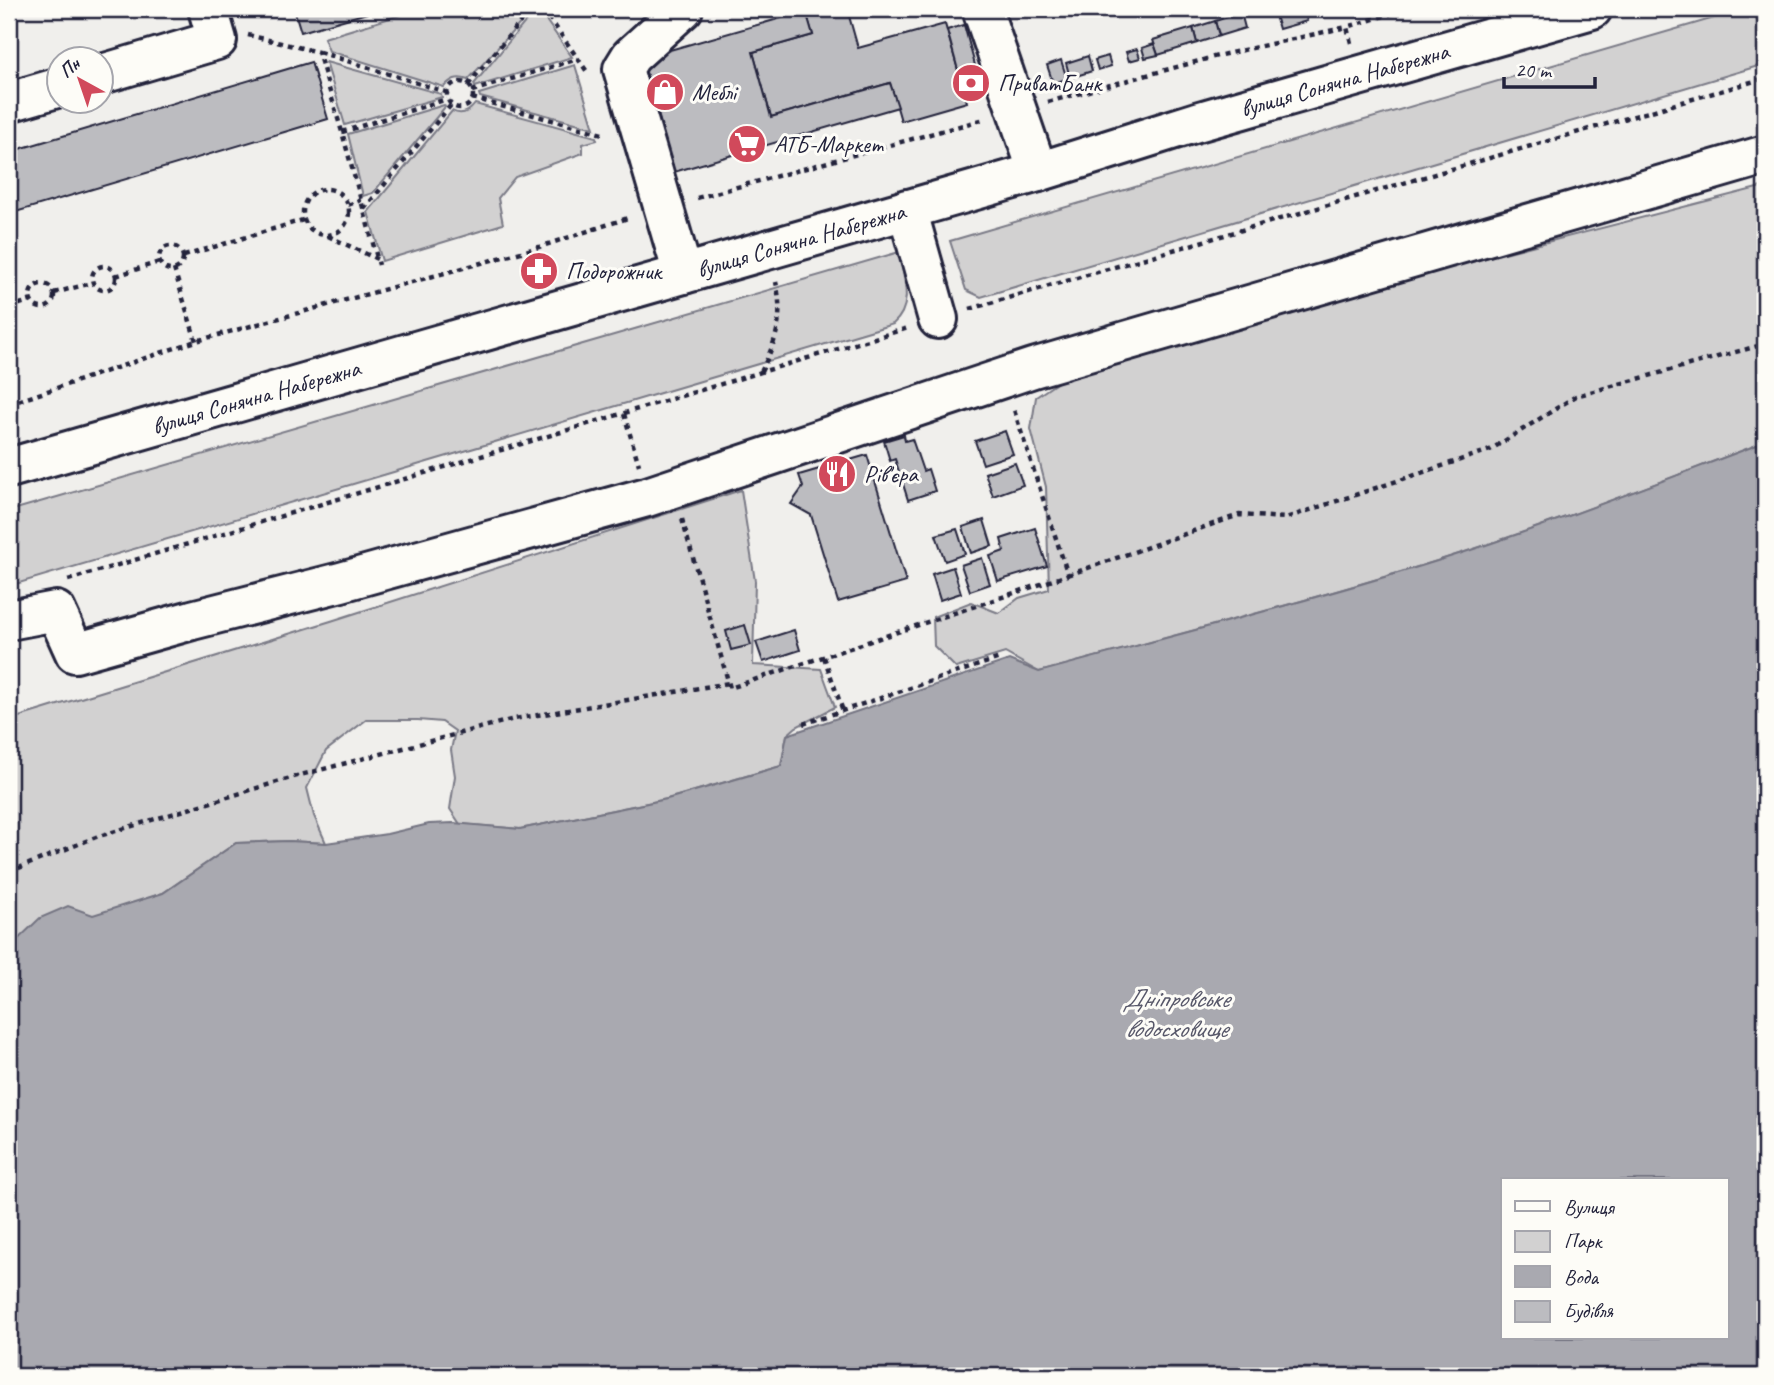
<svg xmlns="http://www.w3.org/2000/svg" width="1774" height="1385" viewBox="0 0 1774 1385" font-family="Caveat,sans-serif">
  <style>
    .green { fill: #d2d1d1; stroke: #7a7a86; stroke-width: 2 }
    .water { fill: #a9a9b0; stroke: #737381; stroke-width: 2; fill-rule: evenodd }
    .building { fill: #bcbcc0; stroke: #22223b; stroke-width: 2 }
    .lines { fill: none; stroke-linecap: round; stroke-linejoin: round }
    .minor-casing { stroke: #22223b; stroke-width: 44 }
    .major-casing { stroke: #22223b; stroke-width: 44 }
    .path { stroke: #22223b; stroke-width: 4.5; stroke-dasharray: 5 5; stroke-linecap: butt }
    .minor { stroke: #fdfcf7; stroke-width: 38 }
    .major { stroke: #fdfcf7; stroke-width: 38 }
    .labels { text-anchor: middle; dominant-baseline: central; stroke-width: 6; stroke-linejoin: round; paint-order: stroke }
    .street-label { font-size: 24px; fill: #22223b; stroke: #fdfcf7 }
    .poi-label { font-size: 24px; fill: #22223b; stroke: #fdfcf7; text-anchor: start }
    .water-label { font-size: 26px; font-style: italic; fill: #58586a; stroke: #fdfcf7 }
  </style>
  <rect width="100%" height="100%" fill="#f0efec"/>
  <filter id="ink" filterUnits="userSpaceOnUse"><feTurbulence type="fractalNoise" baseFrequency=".0143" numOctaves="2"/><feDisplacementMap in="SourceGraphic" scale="14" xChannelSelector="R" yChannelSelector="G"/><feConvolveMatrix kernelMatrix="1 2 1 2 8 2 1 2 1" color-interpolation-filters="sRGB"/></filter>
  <g filter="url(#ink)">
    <g class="green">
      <path d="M420 9H524L527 16 468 80C457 76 451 79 444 87L329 51 324 38Z"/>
      <path d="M536 9H538L572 57 475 87 474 84Z"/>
      <path d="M1745 9H1765V64L981 297 966 290 950 241Z"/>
      <path d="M326 62 441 94 442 97 345 125Z"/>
      <path d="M575 65 594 128 480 97 479 94Z"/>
      <path d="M475 104 596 137 597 140 583 144V153L515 177 498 198 503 224 382 261 368 212 452 111C461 116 469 112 475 104Z"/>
      <path d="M444 105 445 107 373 193 363 196 348 134Z"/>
      <path d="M1765 186V442C1657 483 1548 526 1437 561 1305 602 1172 636 1039 672L1005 653 956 668 934 646 933 617 971 602 999 613 1019 598 1049 589 1046 487 1031 429 1036 397 1092 359Z"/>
      <path d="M899 252C903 277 915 305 893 324L9 586V511Z"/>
      <path d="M741 490 755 581 753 665 821 669 835 707 796 727 787 735 781 766 667 799 520 829 460 824 450 809 455 776 451 750 455 731 442 722 418 720H366L326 751 307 788 314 816 326 843 288 841 236 843 163 893 9 946V720L331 621Z"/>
    </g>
    <path class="water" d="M1765 442V1376H9V946L12 945 40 918 68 906 93 915 163 893 236 843 289 841 326 843 387 834 429 824 453 823 520 829 667 799 781 766 787 735 1009 660 1039 672C1172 636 1306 602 1437 561 1548 526 1656 483 1765 442ZM1503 1180H1727V1338H1503Z"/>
    <g class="building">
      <path d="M294 9H381L301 32Z"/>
      <path d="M805 9H847L858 48 945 24 967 102 901 121 890 83 771 117 753 52 813 35Z"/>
      <path d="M1273 9H1304L1307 21 1279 29Z"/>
      <path d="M806 11 813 35 753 52 771 117 890 83 898 107 674 172 642 58Z"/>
      <path d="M1241 13 1245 28 1219 36 1215 21Z"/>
      <path d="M1215 21 1219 36 1197 43 1193 28Z"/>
      <path d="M964 25 981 87 964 92 947 30Z"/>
      <path d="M1193 28 1197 43 1158 55 1153 40Z"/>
      <path d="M1154 44 1158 55 1145 58 1142 48Z"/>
      <path d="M1137 49 1140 58 1129 61 1126 52Z"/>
      <path d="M1088 56 1092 71 1070 78 1066 63Z"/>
      <path d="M1108 56 1111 66 1098 70 1095 60Z"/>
      <path d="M1061 60 1067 79 1053 83 1047 65Z"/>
      <path d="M311 62 328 119 9 214V152Z"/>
      <path d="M1005 431 1013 454 983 464 975 441Z"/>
      <path d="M904 435 905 441 912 439 923 471 928 469 935 491 908 500 895 459 890 461 884 441Z"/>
      <path d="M867 455 906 582 838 602 811 515 791 504 803 487 799 475Z"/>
      <path d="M1015 463 1023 485 993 496 985 473Z"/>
      <path d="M984 520 992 546 971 553 963 527Z"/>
      <path d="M1035 528 1047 566 998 581 990 556 1004 551 1001 539Z"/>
      <path d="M957 529 965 554 945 561 936 535Z"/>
      <path d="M982 558 990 584 970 591 961 565Z"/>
      <path d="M953 567 961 593 940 600 932 574Z"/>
      <path d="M745 625 751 645 731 650 726 631Z"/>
      <path d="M794 630 800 650 763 662 756 642Z"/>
      <path d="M9 671 14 690 9 692Z"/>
    </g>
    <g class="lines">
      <defs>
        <g id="minor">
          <path d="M982 9 1038 172"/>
          <path d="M102 74 217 40 208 9"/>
          <path d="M9 102 60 87"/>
          <path d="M907 209 938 319"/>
          <path d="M683 274 623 69 631 56 683 9"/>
          <path d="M9 620 56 611 75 653 192 620 341 582 647 497 1033 368 1765 155"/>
        </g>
        <g id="major">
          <path id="s1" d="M9 468 1038 172 1197 122 1592 9"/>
        </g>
      </defs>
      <use href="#minor" class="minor-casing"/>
      <use href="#major" class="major-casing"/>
      <g class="path">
        <path d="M543 9 588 73"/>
        <path d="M248 35 318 52 342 132 379 265"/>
        <path d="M1351 43 1347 27 1407 9"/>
        <path d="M319 52 446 92"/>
        <circle cx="460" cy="95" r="13"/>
        <path d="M468 85 531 9"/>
        <path d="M472 91 578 59"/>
        <path d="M472 98 606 135"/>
        <path d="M1048 102 1221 55 1347 27"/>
        <path d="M342 132 447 99"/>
        <circle cx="326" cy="212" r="23"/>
        <path d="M697 198 985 119"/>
        <path d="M348 205 361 200"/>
        <path d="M364 209 451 105"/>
        <path d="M328 236 377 259"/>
        <circle cx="171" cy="258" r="12"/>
        <path d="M184 256 303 220"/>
        <circle cx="104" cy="278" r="12"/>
        <path d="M174 269 196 341"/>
        <path d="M116 276 159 262"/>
        <circle cx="42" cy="296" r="12"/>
        <path d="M54 293 92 283"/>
        <path d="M9 307 30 301"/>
        <path d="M970 309 1765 78"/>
        <path d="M761 372C777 339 784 318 776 282"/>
        <path d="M9 404 196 341 536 248 631 217"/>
        <path d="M624 414 639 465"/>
        <path d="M682 519 730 688 1068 575 1014 410"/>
        <path d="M1068 575 1239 515 1286 518 1490 450 1576 396 1765 344"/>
        <path d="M68 580 908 328"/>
        <path d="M824 657 843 711"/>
        <path d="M803 724 1000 658"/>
        <path d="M9 872 96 837 297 776 514 719 729 683"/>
      </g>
      <use href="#minor" class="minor"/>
      <use href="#major" class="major"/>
    </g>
  </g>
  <defs>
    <symbol id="bank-disc" viewBox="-11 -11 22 22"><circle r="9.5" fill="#d1495b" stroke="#fdfcf7"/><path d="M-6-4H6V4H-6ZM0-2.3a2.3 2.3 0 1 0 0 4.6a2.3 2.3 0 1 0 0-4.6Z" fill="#fff"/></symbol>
    <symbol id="shop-disc" viewBox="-11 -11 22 22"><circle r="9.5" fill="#d1495b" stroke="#fdfcf7"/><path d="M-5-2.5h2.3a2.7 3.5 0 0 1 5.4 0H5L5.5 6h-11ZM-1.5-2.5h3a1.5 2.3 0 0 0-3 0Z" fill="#fff"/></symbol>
    <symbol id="supermarket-disc" viewBox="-11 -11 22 22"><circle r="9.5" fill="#d1495b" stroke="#fdfcf7"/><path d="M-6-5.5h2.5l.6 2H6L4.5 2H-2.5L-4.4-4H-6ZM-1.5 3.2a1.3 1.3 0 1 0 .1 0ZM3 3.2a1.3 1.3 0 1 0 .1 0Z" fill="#fff"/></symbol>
    <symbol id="pharmacy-disc" viewBox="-11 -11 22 22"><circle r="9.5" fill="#d1495b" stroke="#fdfcf7"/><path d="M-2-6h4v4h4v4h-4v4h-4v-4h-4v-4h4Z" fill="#fff"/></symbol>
    <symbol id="restaurant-disc" viewBox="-11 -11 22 22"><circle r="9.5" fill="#d1495b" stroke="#fdfcf7"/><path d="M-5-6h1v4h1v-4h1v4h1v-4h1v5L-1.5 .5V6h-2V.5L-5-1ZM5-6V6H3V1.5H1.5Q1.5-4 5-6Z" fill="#fff"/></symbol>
  </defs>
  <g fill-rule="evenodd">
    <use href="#bank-disc" x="949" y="61" width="44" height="44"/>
    <use href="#shop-disc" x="643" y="70" width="44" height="44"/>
    <use href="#supermarket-disc" x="725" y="122" width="44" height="44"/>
    <use href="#pharmacy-disc" x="517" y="249" width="44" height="44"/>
    <use href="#restaurant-disc" x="815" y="452" width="44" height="44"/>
  </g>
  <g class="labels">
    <g class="street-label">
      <text stroke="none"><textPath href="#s1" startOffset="1391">вулиця Сонячна Набережна</textPath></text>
      <text stroke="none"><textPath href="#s1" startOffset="824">вулиця Сонячна Набережна</textPath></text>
      <text stroke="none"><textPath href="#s1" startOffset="257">вулиця Сонячна Набережна</textPath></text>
    </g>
    <g class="poi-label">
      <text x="998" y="83">ПриватБанк</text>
      <text x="692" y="92">Меблі</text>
      <text x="774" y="144">АТБ-Маркет</text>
      <text x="566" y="271">Подорожник</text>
      <text x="864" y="474">Рів'єра</text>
    </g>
    <g class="water-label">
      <text x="1176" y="998">Дніпровське<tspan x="1176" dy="30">водосховище</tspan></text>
    </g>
  </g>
  <rect width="1774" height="1385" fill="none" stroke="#fdfcf7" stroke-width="35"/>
  <rect x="18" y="18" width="1739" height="1350" fill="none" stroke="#22223b" stroke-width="2.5" filter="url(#ink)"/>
  <rect x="1501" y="1178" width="228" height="161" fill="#fdfcf7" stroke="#a5a5ac" stroke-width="2"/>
  <rect x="1515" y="1201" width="35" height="10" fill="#fdfcf7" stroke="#a5a5ac" stroke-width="2"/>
  <text x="1564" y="1214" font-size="21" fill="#22223b">Вулиця</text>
  <rect x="1515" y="1231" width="35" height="21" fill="#d2d1d1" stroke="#a5a5ac" stroke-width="2"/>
  <text x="1564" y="1248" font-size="21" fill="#22223b">Парк</text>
  <rect x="1515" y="1266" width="35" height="21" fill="#a9a9b0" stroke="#a5a5ac" stroke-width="2"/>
  <text x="1564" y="1284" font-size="21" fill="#22223b">Вода</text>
  <rect x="1515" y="1301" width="35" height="21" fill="#bcbcc0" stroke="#a5a5ac" stroke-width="2"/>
  <text x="1564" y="1318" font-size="21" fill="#22223b">Будівля</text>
  <g transform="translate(80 80) rotate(320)"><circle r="33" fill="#fdfcf7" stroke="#a5a5ac" stroke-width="2"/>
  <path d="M0-5L12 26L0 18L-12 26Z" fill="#d1495b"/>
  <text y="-10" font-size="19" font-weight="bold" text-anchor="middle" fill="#22223b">Пн</text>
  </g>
  <path d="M1504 77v10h91v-10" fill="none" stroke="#22223b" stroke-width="3.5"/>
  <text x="1515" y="77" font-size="21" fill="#22223b" stroke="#fdfcf7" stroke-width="5" paint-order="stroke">20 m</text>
</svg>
